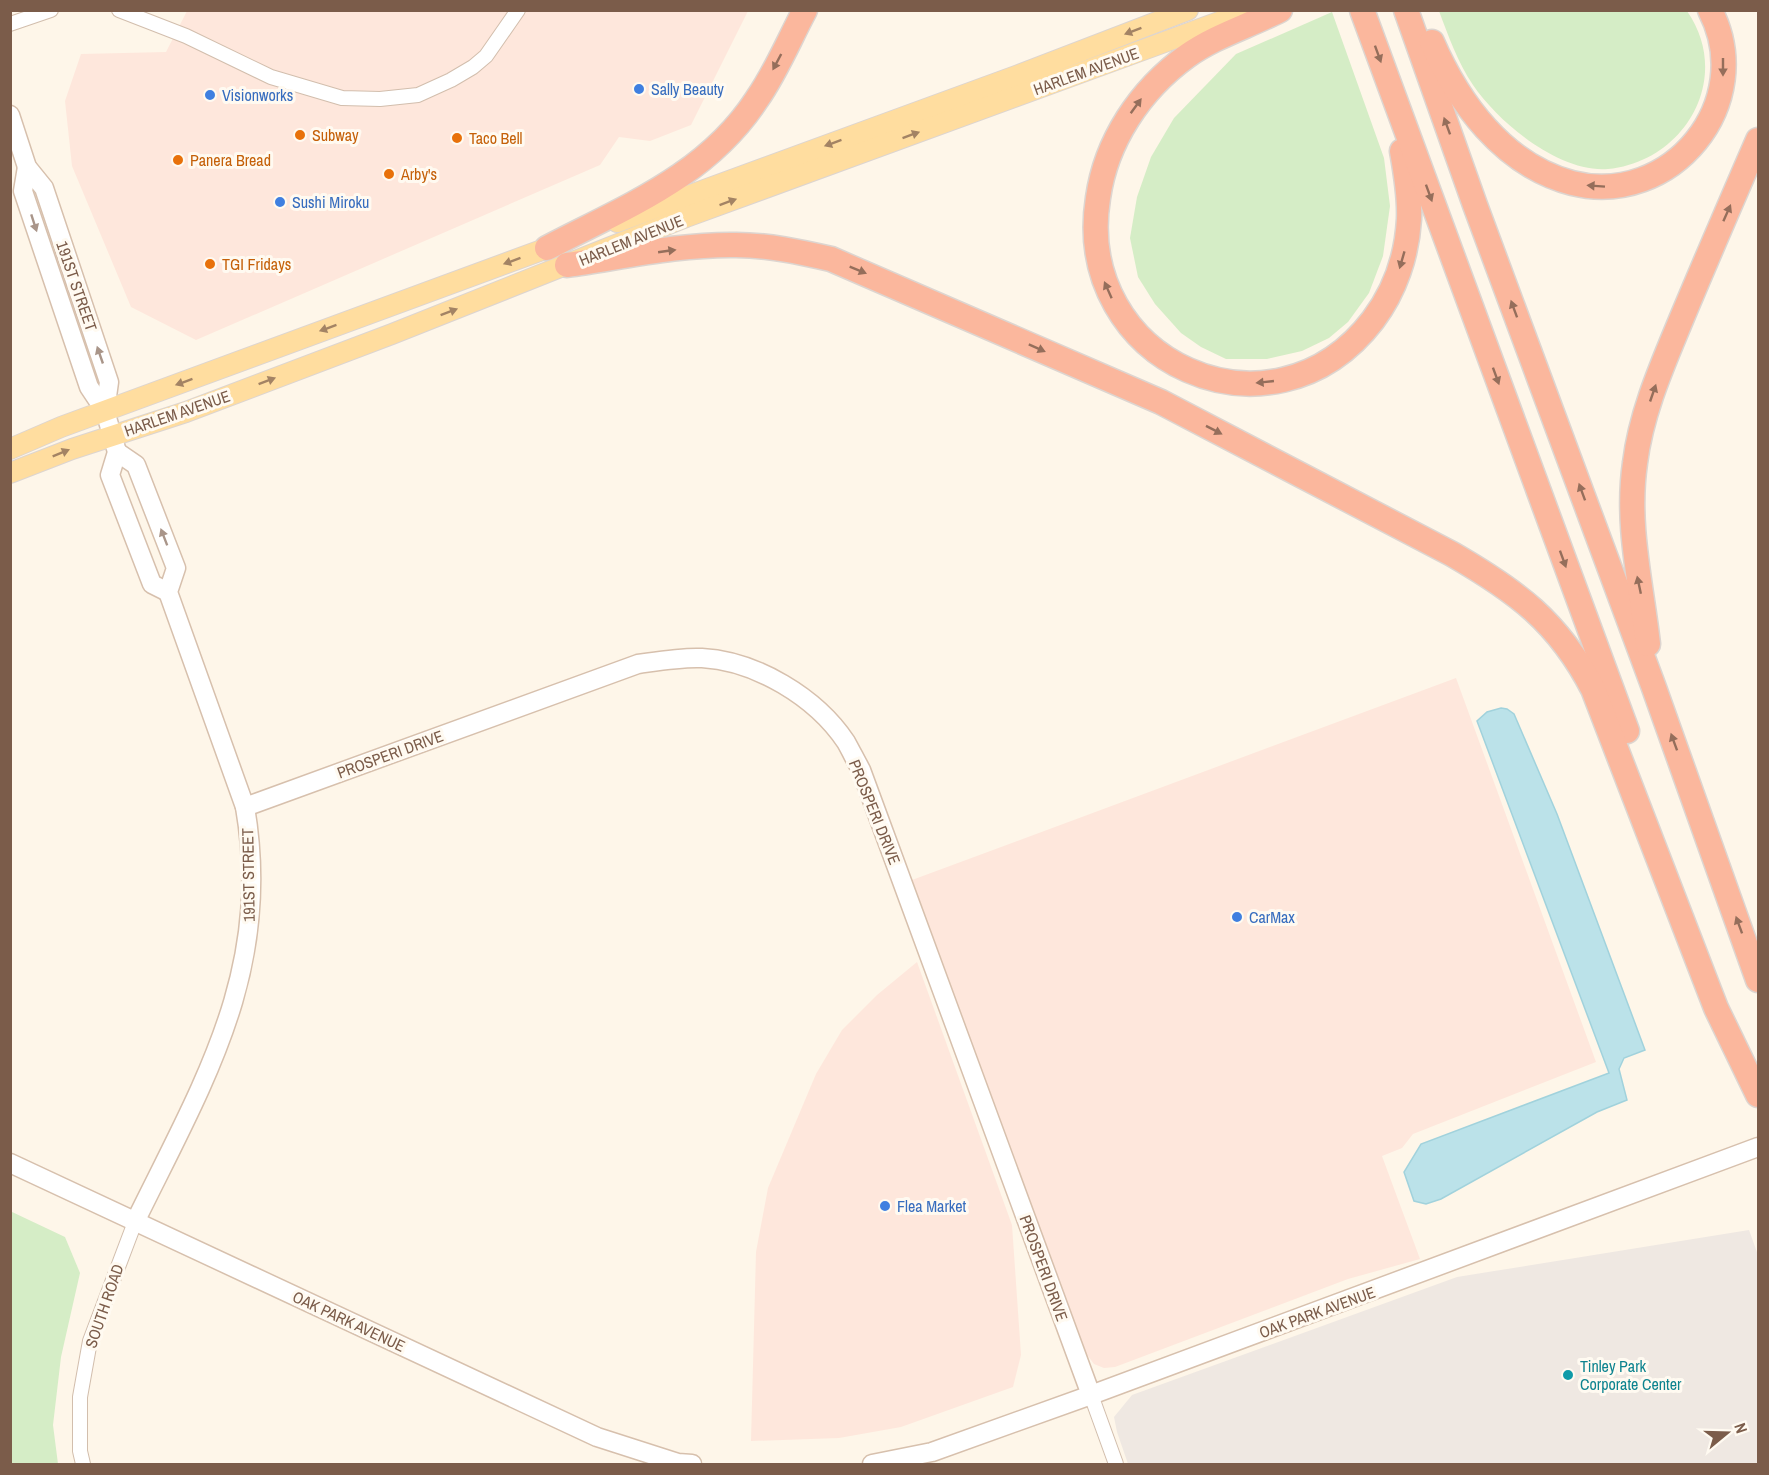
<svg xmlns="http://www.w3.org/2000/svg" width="1769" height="1475" viewBox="0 0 1769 1475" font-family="'Archivo Narrow',sans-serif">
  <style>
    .commercial { fill: #fee7dc }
    .industrial { fill: #efe8e2 }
    .green { fill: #d5edc6 }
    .water { fill: #bbe2e9; stroke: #a1d2dc; stroke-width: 1.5 }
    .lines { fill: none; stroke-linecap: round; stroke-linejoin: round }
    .street-casing { stroke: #d2bead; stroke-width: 16 }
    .secondary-casing { stroke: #d7c0ad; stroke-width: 21 }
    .primary-casing { stroke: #ddd5d0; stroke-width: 22 }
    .highway-casing { stroke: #ddd5d0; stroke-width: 27 }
    .street { stroke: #fff; stroke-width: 14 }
    .secondary { stroke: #fff; stroke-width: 18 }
    .primary { stroke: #ffdd9f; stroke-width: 20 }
    .highway { stroke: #fbb79d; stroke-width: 24 }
    .oneway { fill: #a38364 }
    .oneway2 { fill: #956e5b }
    .oneway3 { fill: #a99589 }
    .shop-dot { fill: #3f7fe0; stroke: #fffaf1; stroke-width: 2 }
    .food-dot { fill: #e8710a; stroke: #fffaf1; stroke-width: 2 }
    .culture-dot { fill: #0f9aa8; stroke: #fffaf1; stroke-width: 2 }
    .labels { text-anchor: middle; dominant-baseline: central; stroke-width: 6; stroke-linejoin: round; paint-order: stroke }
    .street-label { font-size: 16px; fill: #7b5c4a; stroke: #fffaf1 }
    .shop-label { font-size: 16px; fill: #366cbe; stroke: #fffaf1; text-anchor: start }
    .food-label { font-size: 16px; fill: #c56008; stroke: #fffaf1; text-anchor: start }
    .culture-label { font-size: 16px; fill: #0d838f; stroke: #fffaf1; text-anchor: start }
  </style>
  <rect width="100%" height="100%" fill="#fef6e9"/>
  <g class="commercial">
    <path d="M187 11H748L691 125 650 141 619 137 600 165 196 340 131 307 72 166 65 101 81 54 166 52Z"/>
    <path d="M1456 678 1596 1062 1413 1134 1402 1148 1382 1156 1420 1259 1348 1279 1115 1367 1104 1368 1094 1364 1085 1352 912 880Z"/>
    <path d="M917 962 1012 1225 1021 1355 1013 1387 901 1427 839 1438 751 1441 756 1252 768 1188 816 1074 842 1030 877 995Z"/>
  </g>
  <path class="industrial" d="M1749 1230 1758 1255V1464H1128L1117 1432 1114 1417 1132 1395 1457 1277Z"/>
  <g class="green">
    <path d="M1439 11H1687C1733 77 1686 161 1608 169 1559 173 1499 123 1473 85 1458 63 1448 35 1439 11Z"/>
    <path d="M1332 12 1384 158 1390 206 1383 256 1369 293 1348 322 1329 338 1302 351 1267 359H1226L1201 347 1181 333 1155 304 1138 277 1130 238 1137 197 1151 157 1174 118 1236 54Z"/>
    <path d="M10 1211 65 1237 80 1273 61 1357 53 1425 58 1464H11Z"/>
  </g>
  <path class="water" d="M1501 708 1507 709 1514 714 1557 814 1645 1050 1624 1058 1619 1069 1627 1100 1597 1112 1441 1199 1426 1204 1414 1201 1404 1172 1421 1144 1609 1073 1477 721 1487 712Z"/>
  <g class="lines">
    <defs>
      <g id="street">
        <path d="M119 10 186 36 271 77 342 98 380 99 418 95 451 80 473 67 486 56 518 10"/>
        <path d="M10 24 51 10"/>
        <path d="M1091 1395 1116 1464"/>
        <path d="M83 1464 80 1451V1397L90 1341 135 1222"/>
      </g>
      <g id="secondary">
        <path d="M10 115 27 167 44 188 109 382 105 411"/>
        <path d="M27 167 23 191 89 387 105 411 117 452 110 475 152 584 168 592"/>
        <path d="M117 452 136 465 176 568 168 592 245 807C273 970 204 1081 135 1222"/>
        <path d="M245 807 638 664C659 661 681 657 702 658 756 661 816 697 846 742 851 751 856 761 861 770L1091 1395"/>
        <path d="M10 1163 597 1437 678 1463 692 1464"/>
        <path d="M872 1464 932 1452 1091 1395 1758 1147"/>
      </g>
      <g id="primary">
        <path d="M617 222 1016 76 1188 10"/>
        <path d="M10 449 61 427 561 243"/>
        <path d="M10 473 72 449 186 412 392 334 686 217 1252 10"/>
      </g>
      <g id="highway">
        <path d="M1280 10C1249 26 1215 36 1187 56 1140 90 1106 141 1098 198 1072 362 1272 452 1373 320 1395 291 1407 255 1409 219 1410 196 1406 173 1402 151"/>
        <path d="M1362 10 1627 731"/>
        <path d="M1406 10 1475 205 1653 685 1758 980"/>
        <path d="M1432 42C1458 102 1503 165 1572 183 1671 208 1758 103 1710 10"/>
        <path d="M547 248C625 207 707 176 757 99 776 72 789 40 805 10"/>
        <path d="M567 265C623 257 680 244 736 245 768 245 800 252 831 259L1161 402 1452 554C1516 591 1558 621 1593 689L1716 1008 1758 1095"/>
        <path d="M1648 644C1641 583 1626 524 1635 463 1641 413 1662 366 1681 320 1706 260 1732 200 1758 140"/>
      </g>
    </defs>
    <use href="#street" class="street-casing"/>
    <use href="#secondary" class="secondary-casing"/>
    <use href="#primary" class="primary-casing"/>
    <use href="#highway" class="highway-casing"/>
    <use href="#street" class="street"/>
    <use href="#secondary" class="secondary"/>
    <use href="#primary" class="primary"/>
    <use href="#highway" class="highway"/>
  </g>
  <defs><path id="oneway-solid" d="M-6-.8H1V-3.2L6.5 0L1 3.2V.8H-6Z" transform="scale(1.5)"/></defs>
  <g class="oneway">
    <use href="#oneway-solid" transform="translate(1133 31) rotate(159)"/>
    <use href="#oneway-solid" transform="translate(911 135) rotate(-20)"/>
    <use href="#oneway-solid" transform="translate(833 143) rotate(160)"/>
    <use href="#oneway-solid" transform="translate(728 202) rotate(-20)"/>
    <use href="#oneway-solid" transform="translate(512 261) rotate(160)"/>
    <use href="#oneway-solid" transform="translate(449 312) rotate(-21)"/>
    <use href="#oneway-solid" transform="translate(328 328) rotate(160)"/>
    <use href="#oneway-solid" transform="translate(267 381) rotate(-21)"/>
    <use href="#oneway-solid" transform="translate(184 382) rotate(160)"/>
    <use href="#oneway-solid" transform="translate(61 453) rotate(-22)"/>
  </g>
  <g class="oneway2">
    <use href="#oneway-solid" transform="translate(1378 54) rotate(70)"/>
    <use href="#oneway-solid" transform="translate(777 62) rotate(118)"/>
    <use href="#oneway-solid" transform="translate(1723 67) rotate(90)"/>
    <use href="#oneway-solid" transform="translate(1136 106) rotate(-54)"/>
    <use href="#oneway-solid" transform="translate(1447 126) rotate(-110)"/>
    <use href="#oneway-solid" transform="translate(1596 186) rotate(-176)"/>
    <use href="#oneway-solid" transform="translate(1429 193) rotate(70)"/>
    <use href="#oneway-solid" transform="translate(1727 213) rotate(-66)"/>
    <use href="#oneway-solid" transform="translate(667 251) rotate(-8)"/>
    <use href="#oneway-solid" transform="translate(1402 260) rotate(106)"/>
    <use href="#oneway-solid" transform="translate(858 270) rotate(22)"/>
    <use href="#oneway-solid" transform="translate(1108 290) rotate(-114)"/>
    <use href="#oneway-solid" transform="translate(1514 309) rotate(-110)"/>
    <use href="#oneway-solid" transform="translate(1037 348) rotate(24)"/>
    <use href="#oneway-solid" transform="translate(1496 376) rotate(70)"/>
    <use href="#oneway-solid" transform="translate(1265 382) rotate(174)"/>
    <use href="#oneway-solid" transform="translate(1653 393) rotate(-71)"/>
    <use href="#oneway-solid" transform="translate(1214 430) rotate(27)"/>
    <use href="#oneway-solid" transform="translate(1582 492) rotate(-110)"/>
    <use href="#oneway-solid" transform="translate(1563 559) rotate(70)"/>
    <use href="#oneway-solid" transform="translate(1639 585) rotate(-102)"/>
    <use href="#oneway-solid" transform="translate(1674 742) rotate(-110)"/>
    <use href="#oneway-solid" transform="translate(1739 925) rotate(-110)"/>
  </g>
  <g class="oneway3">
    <use href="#oneway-solid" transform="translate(34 223) rotate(72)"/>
    <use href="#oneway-solid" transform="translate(100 355) rotate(-109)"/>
    <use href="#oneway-solid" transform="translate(164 537) rotate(-111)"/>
  </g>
  <g class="shop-dot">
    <circle cx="639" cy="89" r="6"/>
    <circle cx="210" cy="95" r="6"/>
    <circle cx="280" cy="202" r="6"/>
    <circle cx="1237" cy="917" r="6"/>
    <circle cx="885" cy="1206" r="6"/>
  </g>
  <g class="food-dot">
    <circle cx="300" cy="135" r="6"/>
    <circle cx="457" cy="138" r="6"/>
    <circle cx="178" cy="160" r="6"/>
    <circle cx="389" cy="174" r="6"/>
    <circle cx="210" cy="264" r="6"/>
  </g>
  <circle class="culture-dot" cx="1568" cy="1375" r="6"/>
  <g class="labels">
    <g class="street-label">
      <text transform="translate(1086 71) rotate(-20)">HARLEM AVENUE</text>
      <text transform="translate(631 240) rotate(-22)">HARLEM AVENUE</text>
      <text transform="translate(77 286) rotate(71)">191ST STREET</text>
      <text transform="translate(177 413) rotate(-19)">HARLEM AVENUE</text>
      <text transform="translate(390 754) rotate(-20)">PROSPERI DRIVE</text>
      <text transform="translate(875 812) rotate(68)">PROSPERI DRIVE</text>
      <text transform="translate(248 875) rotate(-91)">191ST STREET</text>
      <text transform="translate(1044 1268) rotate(70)">PROSPERI DRIVE</text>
      <text transform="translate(104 1306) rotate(-71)">SOUTH ROAD</text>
      <text transform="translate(1317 1312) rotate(-20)">OAK PARK AVENUE</text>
      <text transform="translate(349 1321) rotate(25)">OAK PARK AVENUE</text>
    </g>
    <g class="shop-label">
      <text x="651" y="89">Sally Beauty</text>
      <text x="222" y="95">Visionworks</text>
      <text x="292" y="202">Sushi Miroku</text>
      <text x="1249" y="917">CarMax</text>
      <text x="897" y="1206">Flea Market</text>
    </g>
    <g class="food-label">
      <text x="312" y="135">Subway</text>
      <text x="469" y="138">Taco Bell</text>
      <text x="190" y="160">Panera Bread</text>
      <text x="401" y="174">Arby's</text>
      <text x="222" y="264">TGI Fridays</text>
    </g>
    <g class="culture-label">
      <text x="1580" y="1366">Tinley Park<tspan x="1580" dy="18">Corporate Center</tspan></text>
    </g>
  </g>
  <rect width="1769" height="1475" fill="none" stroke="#7b5c4a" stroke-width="24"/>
  <g transform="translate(1727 1433) rotate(71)" stroke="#fffaf1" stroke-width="4.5" paint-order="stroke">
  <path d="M0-4.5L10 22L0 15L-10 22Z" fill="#7b5c4a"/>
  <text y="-9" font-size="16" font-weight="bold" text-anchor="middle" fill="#7b5c4a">N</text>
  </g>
</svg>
